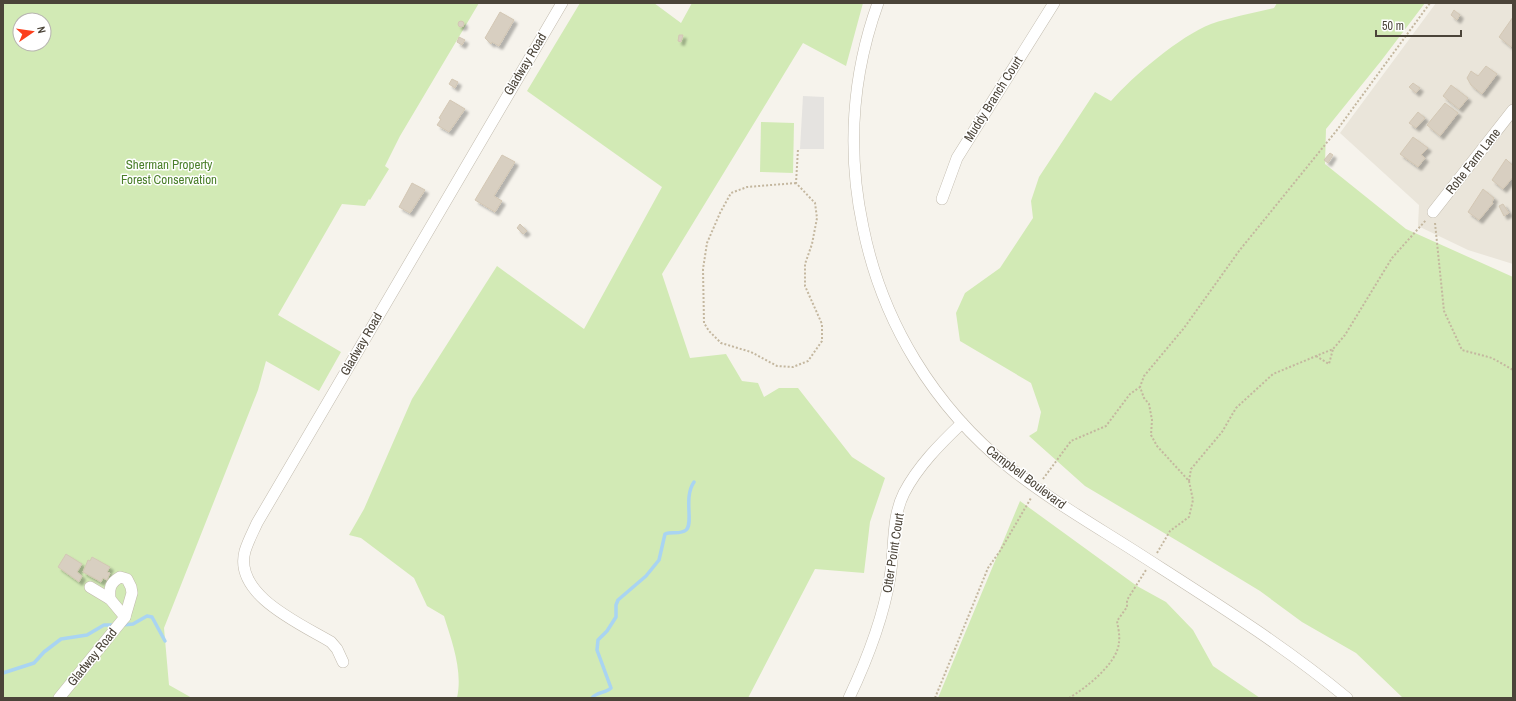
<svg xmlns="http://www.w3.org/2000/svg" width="1516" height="701" viewBox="0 0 1516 701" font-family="'Archivo Narrow',sans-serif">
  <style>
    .residential { fill: #eae5da }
    .green { fill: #d2eab5; fill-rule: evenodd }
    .parking { fill: #e5e3e0 }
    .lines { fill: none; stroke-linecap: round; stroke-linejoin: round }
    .stream { stroke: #a9d4f2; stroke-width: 3.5 }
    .building { fill: #d8cfc1; stroke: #d3c7b4; filter: url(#shadow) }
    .minor-casing { stroke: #c2bbae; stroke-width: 12 }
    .path { stroke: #c4b79f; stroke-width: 2; stroke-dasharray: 2 2; stroke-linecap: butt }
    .minor { stroke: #fff; stroke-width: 11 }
    .labels { text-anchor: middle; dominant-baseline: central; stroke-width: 3; stroke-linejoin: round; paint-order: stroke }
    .street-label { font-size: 13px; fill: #4b4439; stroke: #fff }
    .park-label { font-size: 13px; fill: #4a7f2a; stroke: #fff }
  </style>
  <defs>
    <filter id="shadow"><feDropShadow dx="3.5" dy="3.5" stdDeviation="1" flood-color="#0004"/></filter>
  </defs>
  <rect width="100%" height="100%" fill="#f6f3ec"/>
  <path class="residential" d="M1436 3H1513V264L1468 250 1418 226 1419 205 1340 133Z"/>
  <g class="green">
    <path d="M3 3H479L400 136 385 166 389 169 370 200 369 199 365 206 342 204 278 315 341 352 319 391 266 361 258 390 164 628 169 685 192 698H3ZM20 20H44V44H20Z"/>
    <path d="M580 3H654L681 23 692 3H863L846 66 803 43 662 274 690 358 726 354 742 381 758 383 764 397 779 388H798L852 457 885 478 870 522 864 573 815 569 748 698H457C463 671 452 642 444 616L427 606 414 578 361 538 349 535 364 509 412 399 497 266 584 329 662 187 527 91Z"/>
    <path d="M1277 3H1425L1381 61 1326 129 1325 164 1406 229 1513 277V698H1403L1356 653 1302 622 1260 591 1186 546 1085 486 1029 436 1037 431 1041 412 1031 383 960 341 956 313 965 293 1000 268 1033 218 1031 201 1039 177 1095 92 1111 101C1133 76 1180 36 1211 24 1231 17 1253 13 1274 8Z"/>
    <path d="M761 122 794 123 793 173 760 172Z"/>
    <path d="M1020 501 1137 586 1166 602 1193 630 1213 666 1260 698H938Z"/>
  </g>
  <path class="parking" d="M803 96 824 97V149H800Z"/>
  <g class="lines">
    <g class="stream">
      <path d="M123 625 133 624 147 616 152 617 165 641"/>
      <path d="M3 673 34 663 44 652 61 639 87 635 104 625H112"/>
      <path d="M592 698C596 692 606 693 611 688L597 650 598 640 607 631 616 617V605L618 600 646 576 659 560 665 534C672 531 680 535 686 530 694 523 683 498 694 482"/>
    </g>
  </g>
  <g class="building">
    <path d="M1454 10 1460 15 1457 20 1451 15Z"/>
    <path d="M500 12 514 20 499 46 492 42 491 44 485 38Z"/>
    <path d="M1513 17V44L1511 47 1499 37Z"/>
    <circle cx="461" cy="24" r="3"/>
    <path d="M679 35H683L681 42 678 41Z"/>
    <path d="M459 37 465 40 462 45 457 42Z"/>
    <path d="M1486 66 1497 74 1482 94 1471 85 1467 78 1471 71 1478 76Z"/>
    <path d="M452 79 458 82 455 88 449 84Z"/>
    <path d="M1413 83 1420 88 1416 93 1409 87Z"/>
    <path d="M1451 85 1468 98 1459 109 1443 96Z"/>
    <path d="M450 100 465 109 449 132 437 125 441 119 439 118Z"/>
    <path d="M1445 103 1458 113 1440 136 1427 125Z"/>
    <path d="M1418 112 1425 118 1416 128 1409 123Z"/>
    <path d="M1413 137 1428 148 1421 155 1425 158 1418 167 1400 154Z"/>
    <path d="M1330 153 1333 155 1328 163 1324 160Z"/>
    <path d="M502 155 515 162 494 196 502 201 495 212 475 200Z"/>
    <path d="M1506 159 1513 166V177L1503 189 1492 180Z"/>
    <path d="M412 183 425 190 410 213 399 207Z"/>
    <path d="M1483 189 1494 198 1492 202 1493 203 1479 220 1468 212Z"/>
    <path d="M1503 204 1509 213 1504 216 1499 206Z"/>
    <path d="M520 224 527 231 523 234 517 228Z"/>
    <path d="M66 554 82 564 77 572 82 576 79 582 58 567Z"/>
    <path d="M92 557 110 567 107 572 110 573 107 580 103 578 101 582 83 572 88 560 90 561Z"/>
  </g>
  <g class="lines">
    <defs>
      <g id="minor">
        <path d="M878 3C852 75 847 152 863 227 882 322 934 407 1010 468 1049 499 1092 524 1133 550 1206 597 1281 643 1347 698"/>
        <path d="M942 199 957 158 1054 3"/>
        <path d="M1433 212 1513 110"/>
        <path d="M90 587 110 599 125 617"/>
        <path d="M343 662 337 649 331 642C301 624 233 595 245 551 248 541 253 532 257 523L562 3"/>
        <path d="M59 698 125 617 132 593 131 587 127 579 120 577C110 583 109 588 110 599"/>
        <path d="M849 698C867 660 883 619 890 577 895 549 891 519 904 493 918 466 940 444 962 423"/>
      </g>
    </defs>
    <use href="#minor" class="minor-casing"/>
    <g class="path">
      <path d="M796 183 747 187 731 193 720 213 707 243 703 269 704 323 709 331 721 343 751 352 777 366 793 367 808 361 822 341V324L805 286V264L812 244 817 218 815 203 796 183 798 149"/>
      <path d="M1435 223 1444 311 1462 350 1492 358 1513 370"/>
      <path d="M1316 356 1329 364 1333 349"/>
      <path d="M1043 479 1071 441 1106 426 1130 394 1140 387"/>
      <path d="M1189 481 1191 469 1222 432 1236 408 1273 374 1333 349 1345 335 1392 258 1426 220"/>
      <path d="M1157 553 1170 531 1189 517 1193 500 1189 481 1157 446 1151 435 1152 420 1149 404 1144 398 1140 387 1144 376 1184 328 1239 251 1337 130 1430 3"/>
      <path d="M935 698 988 568 1000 551 1031 498"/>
      <path d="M1069 698C1086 688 1118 663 1119 642 1120 635 1118 627 1117 621L1127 607V600L1146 570"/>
    </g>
    <use href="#minor" class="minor"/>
  </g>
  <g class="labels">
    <g class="street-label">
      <text transform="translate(525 64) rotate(-59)">Gladway Road</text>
      <text transform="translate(993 99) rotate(-58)">Muddy Branch Court</text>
      <text transform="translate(1473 161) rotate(-52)">Rohe Farm Lane</text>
      <text transform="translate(361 344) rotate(-60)">Gladway Road</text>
      <text transform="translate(1026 477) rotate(37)">Campbell Boulevard</text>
      <text transform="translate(893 553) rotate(-81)">Otter Point Court</text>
      <text transform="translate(92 657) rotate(-51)">Gladway Road</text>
    </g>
    <g class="park-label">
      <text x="169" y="164">Sherman Property<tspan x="169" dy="15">Forest Conservation</tspan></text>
    </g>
  </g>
  <rect width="1516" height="701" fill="none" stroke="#4b4439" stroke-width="8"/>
  <g transform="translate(32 32) rotate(77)"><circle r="19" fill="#ffffff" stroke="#b7b4b0"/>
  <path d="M0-3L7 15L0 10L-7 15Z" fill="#fc3f1d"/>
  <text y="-6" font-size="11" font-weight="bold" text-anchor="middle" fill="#4b4439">N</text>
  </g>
  <path d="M1376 30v6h85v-6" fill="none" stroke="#4b4439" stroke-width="2"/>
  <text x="1382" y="30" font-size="12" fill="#4b4439" stroke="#ffffff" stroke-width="3" paint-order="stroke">50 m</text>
</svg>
